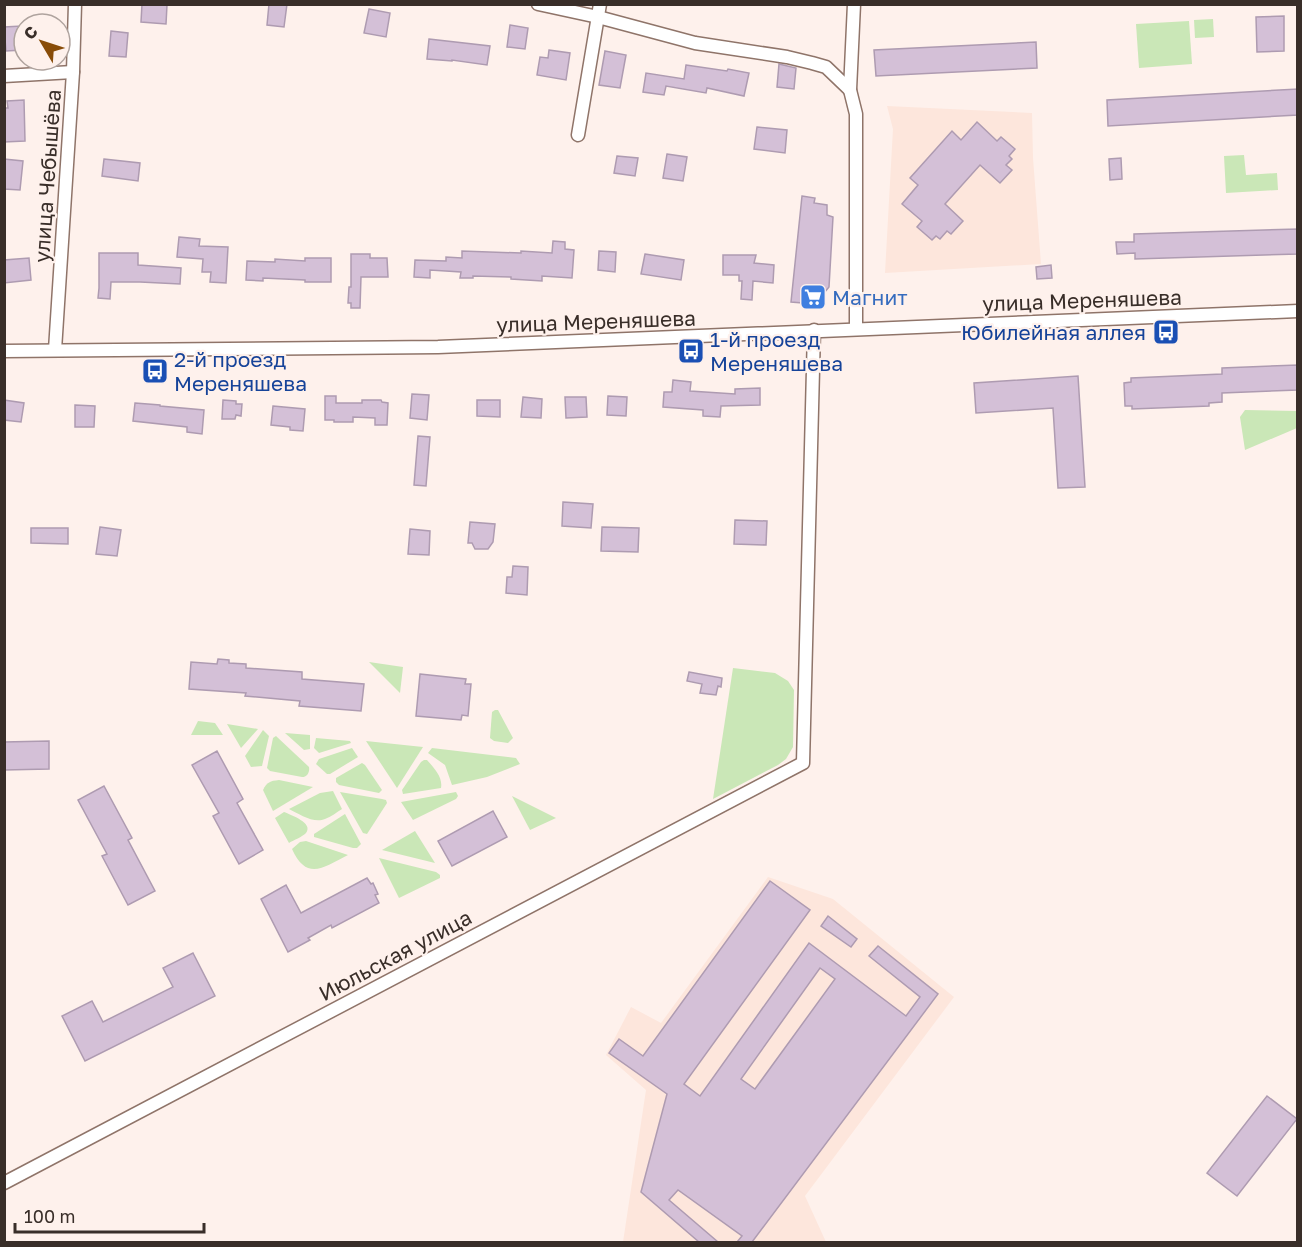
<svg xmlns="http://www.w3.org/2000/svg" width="1302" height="1247" viewBox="0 0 1302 1247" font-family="'Golos Text',sans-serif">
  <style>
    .built { fill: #fde6dc }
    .green { fill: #cae7b7 }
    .building { fill: #d4c0d7; stroke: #ae9bb1; stroke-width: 1.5; fill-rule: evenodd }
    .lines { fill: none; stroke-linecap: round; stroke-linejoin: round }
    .minor-casing { stroke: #8f7469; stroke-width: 15 }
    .minor { stroke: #fff; stroke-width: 12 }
    .labels { text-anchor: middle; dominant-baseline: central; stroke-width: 4.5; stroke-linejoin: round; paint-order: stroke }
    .street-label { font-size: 21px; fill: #392e29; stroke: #fef1ec }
    .shop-label { font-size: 21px; fill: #366cbe; stroke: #fef1ec; text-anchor: start }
    .transit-label { font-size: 21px; fill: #164399; stroke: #fef1ec; text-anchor: start }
  </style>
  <rect width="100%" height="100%" fill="#fef1ec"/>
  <g class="built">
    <path d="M887 106 1032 113 1033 158 1041 264 885 273 893 129Z"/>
    <path d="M768 877 833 899 954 997 805 1196 826 1242H623L646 1090 606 1055 631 1007 661 1023Z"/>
  </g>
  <g class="green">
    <path d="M1213 19 1214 37 1195 38 1194 20Z"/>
    <path d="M1189 21 1192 64 1139 68 1136 24Z"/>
    <path d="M1244 155 1246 175 1277 173 1278 190 1226 193 1224 156Z"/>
    <path d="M1245 410 1297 411V428L1245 450 1240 417Z"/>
    <path d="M369 662 403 667 400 693Z"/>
    <path d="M733 668 775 673 788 681 794 690 793 747 786 759 778 765 713 799Z"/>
    <path d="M495 710H498L513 738 508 743 494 741 490 738 492 712Z"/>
    <path d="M198 721 215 723 223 735H191Z"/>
    <path d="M227 724 258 729 241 748Z"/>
    <path d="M263 730 269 736 262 766 251 767 245 756Z"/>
    <path d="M285 733 310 735V749L304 750Z"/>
    <path d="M276 736 309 767C310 772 307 777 302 777L270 771 267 768 273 738Z"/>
    <path d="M316 738 350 741 351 743 319 753 314 748Z"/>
    <path d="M366 741 423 747 397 788Z"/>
    <path d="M352 748 358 757 330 774H327L316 764 319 759Z"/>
    <path d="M432 748 516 758 520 764 487 777 452 785 445 765 428 753Z"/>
    <path d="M424 760H427C434 768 443 777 441 788L403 794 402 790 421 762Z"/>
    <path d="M362 763 365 765 382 790 379 793 339 785 336 782V778Z"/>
    <path d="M279 780 313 787 273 811 263 790C267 782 270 781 279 780Z"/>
    <path d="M333 791 342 809C337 812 331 817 325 819 314 824 299 814 289 809L320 793Z"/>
    <path d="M340 792 382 799 386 800 387 803 367 834 363 833Z"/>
    <path d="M456 792 458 796 456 799 413 820 401 802Z"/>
    <path d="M512 796 556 818 530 830Z"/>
    <path d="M284 812C291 815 314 823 306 833 302 837 294 840 289 843L275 818Z"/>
    <path d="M345 814 361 844 357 848H353L314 837V834Z"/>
    <path d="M415 831 435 863 382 850Z"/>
    <path d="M306 841 348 855C324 867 307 882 292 849L300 842Z"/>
    <path d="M379 858 436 872 440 875V878L399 898Z"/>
  </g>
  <g class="building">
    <path d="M142 4 167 5 166 24 141 22Z"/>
    <path d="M269 4H287L284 27 267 25Z"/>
    <path d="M369 9 390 13 386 37 364 33Z"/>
    <path d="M1284 16V51L1257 52 1256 17Z"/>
    <path d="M510 25 528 28 525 49 507 47Z"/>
    <path d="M22 26 23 50 6 51 4 27Z"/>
    <path d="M111 31 128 33 126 57 109 56Z"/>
    <path d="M429 39 490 46 487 65 452 60V61L427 59Z"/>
    <path d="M1036 42 1037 68 876 76 874 50Z"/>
    <path d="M549 50 570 53 566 80 537 75 540 57 548 58Z"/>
    <path d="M605 51 626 55 620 88 599 85Z"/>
    <path d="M779 64 796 68 794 89 777 87Z"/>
    <path d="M686 65 727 71 728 69 749 73 744 96 707 88 706 93 666 86 664 95 643 92 646 73 684 79Z"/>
    <path d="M1298 89V115L1108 126 1107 100Z"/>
    <path d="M24 100 25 141 4 142V108H8L7 101Z"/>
    <path d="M977 122 997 141 1001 137 1015 149 1009 156 1012 159 1006 165 1012 170 1000 183 980 165 945 204 963 221 951 234 947 231 940 239 936 236 932 240 917 227 922 221 902 204 918 185 910 178 952 131 961 140Z"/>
    <path d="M757 127 787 130 785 153 754 149Z"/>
    <path d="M667 154 687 157 683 181 663 178Z"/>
    <path d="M617 156 638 158 635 176 614 173Z"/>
    <path d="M1121 158 1122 179 1110 180 1109 159Z"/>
    <path d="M4 159 23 161 20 190 4 189Z"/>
    <path d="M104 159 140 163 138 181 102 176Z"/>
    <path d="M802 196 815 198 814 203 827 205V215L833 217 829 287 815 304 791 302Z"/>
    <path d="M1298 229V254L1135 259V253L1117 254 1116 242H1134V234Z"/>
    <path d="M179 237 200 239 199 246 228 247 226 283 210 282 211 272H202L203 259 177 257Z"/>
    <path d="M553 241 565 242V249L574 250 572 278 542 276V281L511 279V277L473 276V278H460L461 272 430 270V278L414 277 415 260 446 261V257L462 258V251L521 253V251L552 253Z"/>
    <path d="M599 251 616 252 615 272 598 270Z"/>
    <path d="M99 253H138V265L181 268 180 284 140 282H111L110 299 98 298 99 288Z"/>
    <path d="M351 254H370V258H387L388 277H361L360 308H351V303H348L349 287H351Z"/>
    <path d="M645 254 684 260 681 280 641 274Z"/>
    <path d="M723 255H756L754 263 774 265 773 283 753 281 752 300 741 299 742 281H739V275H723Z"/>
    <path d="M29 258 31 280 4 283V260Z"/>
    <path d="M305 258H331V282H305V280L263 278V281L246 280 247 261 275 262V259L305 261Z"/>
    <path d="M1051 265 1052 278 1037 279 1036 267Z"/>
    <path d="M1298 365V390L1222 393V402L1209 403V406L1132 409V406H1125L1124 383 1131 382V378L1222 374V368Z"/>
    <path d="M1078 376 1085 487 1058 488 1053 408 976 413 974 383Z"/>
    <path d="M673 380 691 382 690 391 735 394V389L760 388V405L721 406 720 417 703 416V410L663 407 664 392H672Z"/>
    <path d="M412 394 429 395 427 420 410 418Z"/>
    <path d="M325 396H336V403H362V400H381L382 402 388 403 387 425H375V418L353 417V422H334V420H325Z"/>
    <path d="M608 396 627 397 626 416 607 415Z"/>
    <path d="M523 397 542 399 541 418 521 417Z"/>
    <path d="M565 397H586L587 417 566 418Z"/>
    <path d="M4 400 24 403 21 422 4 420Z"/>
    <path d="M223 400 236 401V404H242L241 416 236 415 235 419H222Z"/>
    <path d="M477 400H500V417L477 416Z"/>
    <path d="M135 403 160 405V406L204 410 202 434 187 432V427L133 421Z"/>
    <path d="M75 405 95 406 94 427H75Z"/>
    <path d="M273 406 305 409 303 431 290 430V427L271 425Z"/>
    <path d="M418 436 430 437 426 486 414 485Z"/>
    <path d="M563 502 593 504 591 528 562 526Z"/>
    <path d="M735 520 767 521 766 545 734 544Z"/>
    <path d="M470 522 495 524 493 542 488 549H475L472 543H468Z"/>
    <path d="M100 527 121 530 117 556 96 554Z"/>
    <path d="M602 527 639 528 638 552 601 551Z"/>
    <path d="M31 528H68V544L31 543Z"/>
    <path d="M410 529 430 531 429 555 408 554Z"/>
    <path d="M513 566 528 567 527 595 506 593 507 577H512Z"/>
    <path d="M218 659 229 660V663L246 664V668L302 672V679L364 684 361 711 299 706 300 701 245 696 246 693 189 689 191 662 217 664Z"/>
    <path d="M689 672 722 678 721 687 718 686 716 695 700 693 702 684 687 681Z"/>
    <path d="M420 674 466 679 465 684H471L468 716 462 715 461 720 416 716Z"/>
    <path d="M49 741V769L4 770V742Z"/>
    <path d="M217 751 243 799 237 803 263 850 239 864 213 816 219 813 192 765Z"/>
    <path d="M104 786 132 838 128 840 155 891 128 905 102 856 107 854 78 800Z"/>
    <path d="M493 811 507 837 452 866 438 841Z"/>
    <path d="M367 878 371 884 373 883 378 894 375 895 379 903 332 928 331 925 308 938 310 940 288 952 261 899 286 885 301 913Z"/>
    <path d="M770 881 810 910 684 1084 700 1096 809 943 906 1016 920 997 869 956 878 946 938 994 752 1242H737L742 1236 678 1190 669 1200 718 1242H699L641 1192 667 1094 609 1053 619 1039 643 1056ZM820 968 835 979 755 1089 741 1079Z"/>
    <path d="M828 916 857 939 851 947 821 926Z"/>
    <path d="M193 953 215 996 85 1061 62 1016 92 1001 103 1022 173 987 163 968Z"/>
    <path d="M1267 1096 1297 1119 1237 1196 1207 1173Z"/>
  </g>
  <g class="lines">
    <defs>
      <g id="minor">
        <path d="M538 4 598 17 695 43 787 57 812 63 826 67 850 90"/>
        <path d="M854 4 850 90 856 114V329"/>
        <path d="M4 76 73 72"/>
        <path d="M578 135 600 4"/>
        <path d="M55 350 73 72 75 4"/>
        <path d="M4 351 438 347 1298 311"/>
        <path d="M4 1183 803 763 814 330"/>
      </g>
    </defs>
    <use href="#minor" class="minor-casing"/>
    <use href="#minor" class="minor"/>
  </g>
  <defs>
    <symbol id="supermarket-square" viewBox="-11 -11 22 22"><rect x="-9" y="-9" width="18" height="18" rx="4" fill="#3f7fe0" stroke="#fef1ec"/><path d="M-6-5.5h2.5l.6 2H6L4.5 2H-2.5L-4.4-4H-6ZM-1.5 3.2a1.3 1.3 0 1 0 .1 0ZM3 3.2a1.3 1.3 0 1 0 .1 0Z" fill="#fff"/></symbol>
    <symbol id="bus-square" viewBox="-11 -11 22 22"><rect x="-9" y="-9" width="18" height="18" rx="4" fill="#1a4fb4" stroke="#fef1ec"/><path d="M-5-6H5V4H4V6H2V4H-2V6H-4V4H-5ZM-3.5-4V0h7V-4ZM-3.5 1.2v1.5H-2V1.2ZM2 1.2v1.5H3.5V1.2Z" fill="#fff"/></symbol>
  </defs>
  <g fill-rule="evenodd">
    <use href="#supermarket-square" x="798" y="282" width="30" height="30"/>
    <use href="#bus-square" x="1151" y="317" width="30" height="30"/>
    <use href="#bus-square" x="676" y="336" width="30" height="30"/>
    <use href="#bus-square" x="140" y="356" width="30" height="30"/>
  </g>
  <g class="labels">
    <g class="street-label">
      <text transform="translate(47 176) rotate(-86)">улица Чебышёва</text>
      <text transform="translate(1082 300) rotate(-2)">улица Мереняшева</text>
      <text transform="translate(596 321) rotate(-2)">улица Мереняшева</text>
      <text transform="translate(395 955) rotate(-28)">Июльская улица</text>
    </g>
    <g class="shop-label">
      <text x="832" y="297">Магнит</text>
    </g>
    <g class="transit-label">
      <text x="1146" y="332" text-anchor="end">Юбилейная аллея</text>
      <text x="710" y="339">1-й проезд<tspan x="710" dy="24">Мереняшева</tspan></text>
      <text x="174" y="359">2-й проезд<tspan x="174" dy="24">Мереняшева</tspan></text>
    </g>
  </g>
  <rect width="1302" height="1247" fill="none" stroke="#392e29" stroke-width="12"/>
  <g transform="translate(42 42) rotate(309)"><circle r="28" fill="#fef1ec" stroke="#afa39e" stroke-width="1.5"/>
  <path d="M0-4.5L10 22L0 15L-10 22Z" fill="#884c08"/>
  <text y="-9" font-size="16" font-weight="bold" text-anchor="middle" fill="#392e29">С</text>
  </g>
  <path d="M15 1223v9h189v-9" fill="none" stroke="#392e29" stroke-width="3"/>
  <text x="24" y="1223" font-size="18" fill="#392e29" stroke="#fef1ec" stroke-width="4.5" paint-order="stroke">100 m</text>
</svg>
